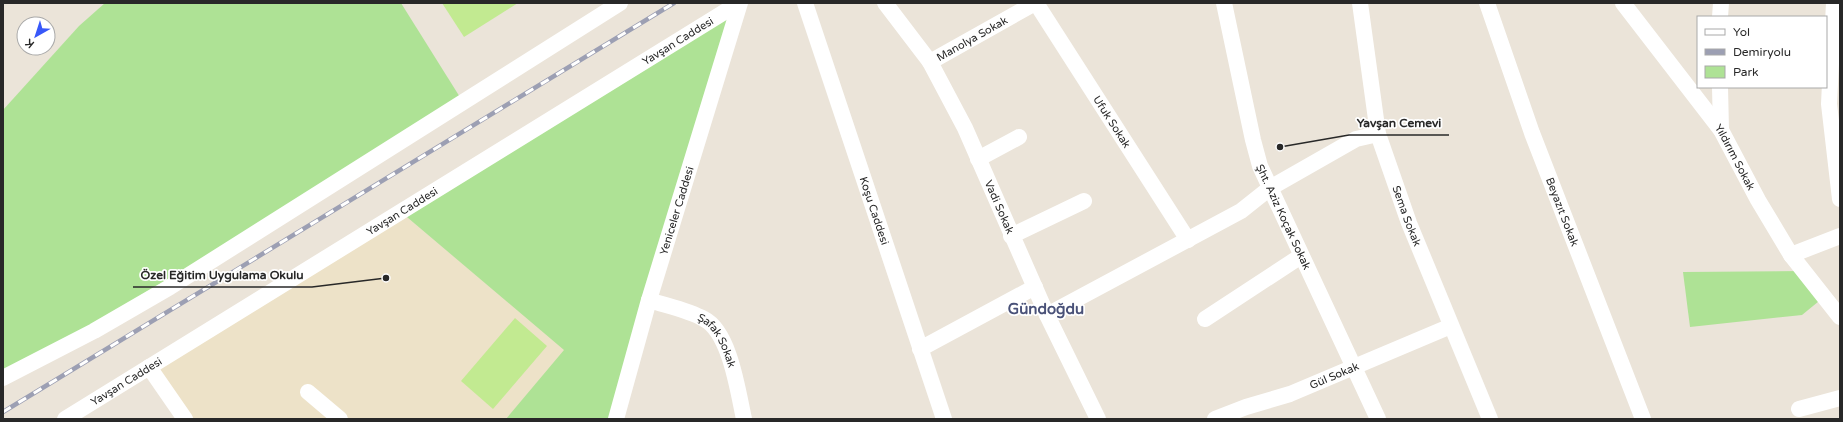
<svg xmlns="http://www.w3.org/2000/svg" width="1843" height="422" viewBox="0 0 1843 422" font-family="'Varela Round',sans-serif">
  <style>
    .education { fill: #ede2c8 }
    .green { fill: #aee295 }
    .pitch { fill: #c2ea91 }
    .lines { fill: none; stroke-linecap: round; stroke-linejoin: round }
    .minor { stroke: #fff; stroke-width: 16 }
    .rail-casing { stroke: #9c9fb3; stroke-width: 4.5 }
    .rail { stroke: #fff; stroke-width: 3; stroke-dasharray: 9; stroke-linecap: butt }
    .labels { text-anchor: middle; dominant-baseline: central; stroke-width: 3.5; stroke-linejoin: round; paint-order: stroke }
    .street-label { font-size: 11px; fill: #282828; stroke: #fff }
    .district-label { font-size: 15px; font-weight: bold; fill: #495178; stroke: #fff }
    .leader { fill: none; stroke: #282828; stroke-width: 1.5 }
    .callout-dot { fill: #282828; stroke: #fff; stroke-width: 1.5 }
    .callout-label { font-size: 12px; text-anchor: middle; font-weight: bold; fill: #282828; stroke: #fff; stroke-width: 3.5; stroke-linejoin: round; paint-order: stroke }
  </style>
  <rect width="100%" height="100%" fill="#ebe4d9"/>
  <path class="education" d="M401 212 565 350 506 419H185L149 367Z"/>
  <g class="green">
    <path d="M105 3H401L463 102 3 378V110L79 26Z"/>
    <path d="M739 3 616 419H506L564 350 401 212Z"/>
    <path d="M1804 271 1824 297 1802 315 1690 327 1683 272Z"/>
  </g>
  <g class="pitch">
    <path d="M442 3H518L464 37Z"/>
    <path d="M515 318 547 346 493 409 461 381Z"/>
  </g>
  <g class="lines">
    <g class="minor">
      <path id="s1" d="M805 3 944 419"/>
      <path id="s2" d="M885 3 930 62 965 128 1047 315 1098 419"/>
      <path id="s3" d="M1036 3 1188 240"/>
      <path id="s4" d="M1224 3 1253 140 1260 166 1378 419"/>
      <path id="s5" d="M1360 3 1378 134 1409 223 1490 419"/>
      <path id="s6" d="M1487 3 1532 133 1643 419"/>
      <path id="s7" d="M1623 3 1721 130 1758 200 1791 255 1840 317"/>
      <path d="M1834 3 1829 104 1840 199"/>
      <path d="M1720 17 1721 3"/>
      <path id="s8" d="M930 62 1035 3"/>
      <path d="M1720 87 1721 130"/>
      <path d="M978 159 1019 137"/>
      <path d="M1011 236 1084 201"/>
      <path d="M1791 255 1840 236"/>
      <path id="s9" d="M649 300C667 306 688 310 704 319 730 332 738 392 744 419"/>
      <path d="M1047 315 1241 211 1270 188 1356 139 1378 134"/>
      <path d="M1205 319 1301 256"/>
      <path d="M920 349 1035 287"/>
      <path d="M149 367 185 419"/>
      <path d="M3 378 94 331 170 287 620 3"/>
      <path d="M308 392 340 419"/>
      <path d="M1799 409 1840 398"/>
      <path id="s10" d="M65 419 739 3"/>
      <path id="s11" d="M616 419 649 300 740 3"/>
      <path id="s12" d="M1215 419 1246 407 1290 394 1451 326"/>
    </g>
    <defs>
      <path id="rail" d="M3 412 674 3"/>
    </defs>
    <use href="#rail" class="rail-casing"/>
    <use href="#rail" class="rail"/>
  </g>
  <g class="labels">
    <g class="street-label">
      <text stroke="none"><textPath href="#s8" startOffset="48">Manolya Sokak</textPath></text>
      <text stroke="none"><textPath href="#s10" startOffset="720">Yavşan Caddesi</textPath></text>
      <text stroke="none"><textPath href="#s3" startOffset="141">Ufuk Sokak</textPath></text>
      <text stroke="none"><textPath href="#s7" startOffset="191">Yıldırım Sokak</textPath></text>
      <text stroke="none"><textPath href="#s2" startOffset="235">Vadi Sokak</textPath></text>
      <text stroke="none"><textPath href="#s10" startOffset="396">Yavşan Caddesi</textPath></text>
      <text stroke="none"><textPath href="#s11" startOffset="217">Yeniceler Caddesi</textPath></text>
      <text stroke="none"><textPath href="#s1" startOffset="219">Koşu Caddesi</textPath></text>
      <text stroke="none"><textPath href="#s6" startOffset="222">Beyazıt Sokak</textPath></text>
      <text stroke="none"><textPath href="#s5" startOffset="219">Sema Sokak</textPath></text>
      <text stroke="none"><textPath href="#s4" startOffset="223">Şht. Aziz Koçak Sokak</textPath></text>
      <text stroke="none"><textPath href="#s9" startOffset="84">Şafak Sokak</textPath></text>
      <text stroke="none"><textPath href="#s12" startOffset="127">Gül Sokak</textPath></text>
      <text stroke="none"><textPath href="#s10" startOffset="72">Yavşan Caddesi</textPath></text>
    </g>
    <g class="district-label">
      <text x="1046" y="309">Gündoğdu</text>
    </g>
  </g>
  <path class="leader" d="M1280 147L1349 135H1449M386 278L312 287H133"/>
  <g class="callout-dot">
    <circle cx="1280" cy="147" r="4"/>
    <circle cx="386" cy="278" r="4"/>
  </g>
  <g class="callout-label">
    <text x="1399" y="127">Yavşan Cemevi</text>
    <text x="222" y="279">Özel Eğitim Uygulama Okulu</text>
  </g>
  <rect width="1843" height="422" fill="none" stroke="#282828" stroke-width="8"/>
  <rect x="1697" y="16" width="130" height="72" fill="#ffffff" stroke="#a9a9a9"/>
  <rect x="1705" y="29" width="20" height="6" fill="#ffffff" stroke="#a9a9a9"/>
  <text x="1733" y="36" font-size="12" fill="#282828">Yol</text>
  <rect x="1705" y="49" width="20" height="6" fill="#9c9fb3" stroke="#a9a9a9"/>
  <text x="1733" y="56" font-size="12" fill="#282828">Demiryolu</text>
  <rect x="1705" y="66" width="20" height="12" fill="#aee295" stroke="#a9a9a9"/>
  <text x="1733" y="76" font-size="12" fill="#282828">Park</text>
  <g transform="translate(36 36) rotate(219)"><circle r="19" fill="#ffffff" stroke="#a9a9a9"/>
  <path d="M0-3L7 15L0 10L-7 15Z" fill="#3858f9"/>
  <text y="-6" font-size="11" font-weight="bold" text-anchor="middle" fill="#282828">K</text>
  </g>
</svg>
